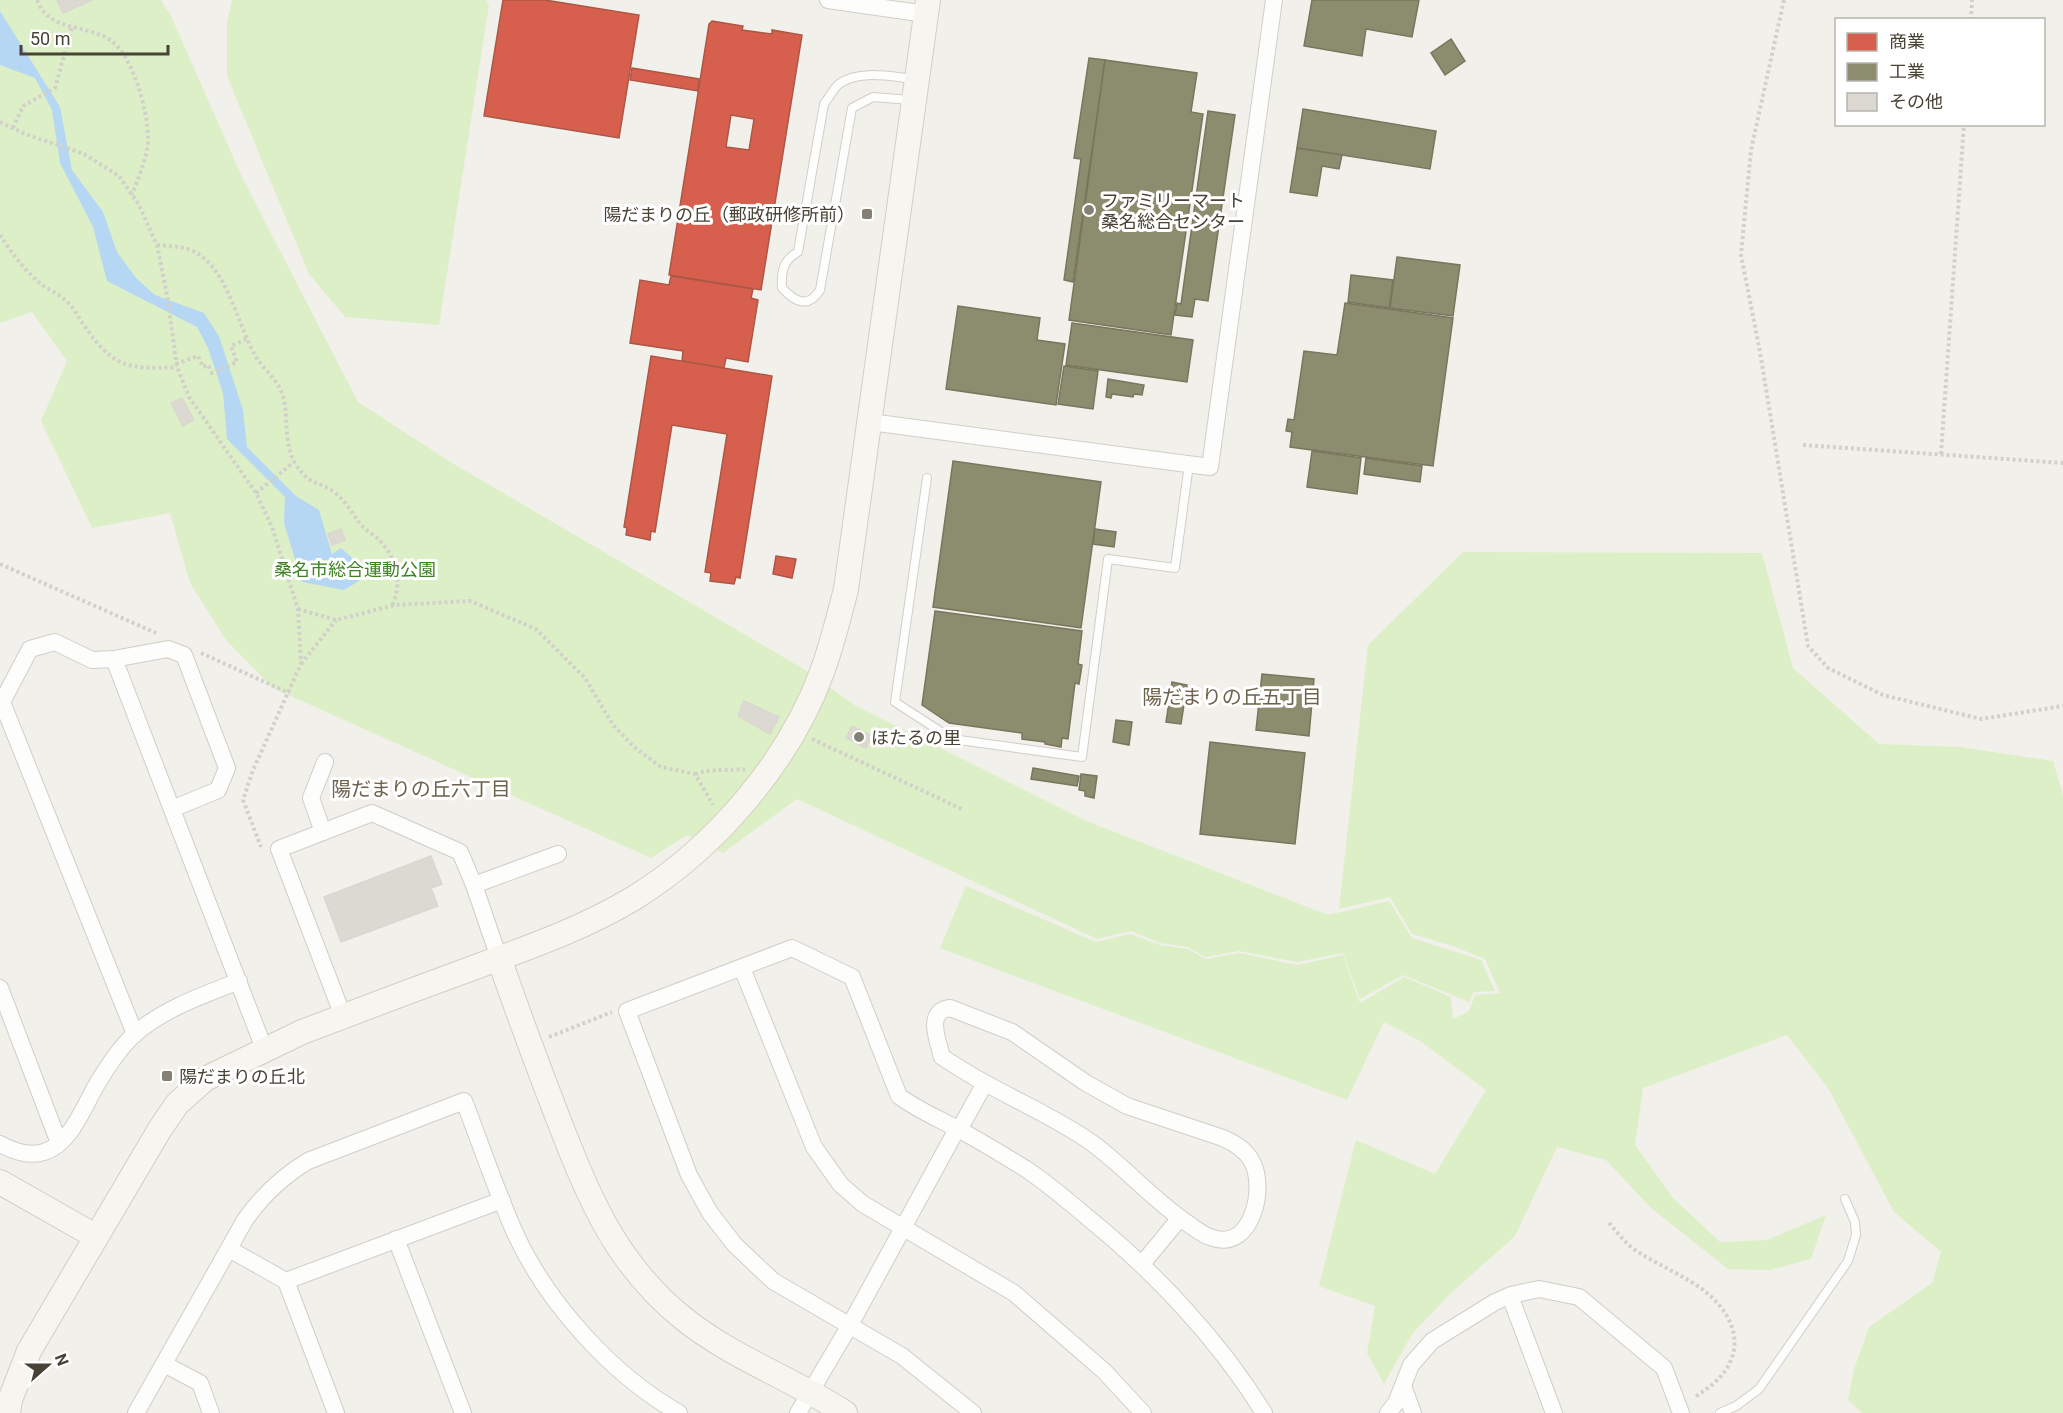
<svg xmlns="http://www.w3.org/2000/svg" width="2063" height="1413" viewBox="0 0 2063 1413" font-family="Roboto,'Noto Sans JP',sans-serif">
  <style>
    .green { fill: #ddefc7 }
    .water { fill: #b6d7f4 }
    .shops { fill: #d6604d; stroke: #ac5746; stroke-width: 1.5; fill-rule: evenodd }
    .industry { fill: #8c8c6e; stroke: #78765d; stroke-width: 1.5 }
    .building { fill: #dcd9d2; stroke: #dad7d0; stroke-width: 1.5 }
    .lines { fill: none; stroke-linecap: round; stroke-linejoin: round }
    .lane-casing { stroke: #d0cec7; stroke-width: 10 }
    .street-casing { stroke: #d0cec7; stroke-width: 18 }
    .secondary-casing { stroke: #d2cec0; stroke-width: 26 }
    .path { stroke: #d2d0ca; stroke-width: 4; stroke-dasharray: 3 3; stroke-linecap: butt }
    .lane { stroke: #fdfdfc; stroke-width: 8 }
    .street { stroke: #fdfdfc; stroke-width: 16 }
    .secondary { stroke: #f7f5ef; stroke-width: 24 }
    .poi-dot { fill: #848074; stroke: #fff; stroke-width: 2 }
    .labels { text-anchor: middle; dominant-baseline: central; stroke-width: 6; stroke-linejoin: round; paint-order: stroke }
    .poi-label { font-size: 18px; fill: #494335; stroke: #fff; text-anchor: start }
    .park-label { font-size: 18px; fill: #3e8221; stroke: #fff }
    .neighbourhood-label { font-size: 20px; fill: #6d624b; stroke: #fff }
  </style>
  <rect width="100%" height="100%" fill="#f2f0ea"/>
  <g class="green">
    <path d="M0 0H161L171 16 242 177 358 402 452 463 802 668 856 706 1089 822 1328 915 1389 901 1412 938 1481 960 1495 991 1474 992 1469 1002 1403 975 1360 999 1343 953 1297 962 1239 951 1205 957 1188 947 1160 943 1131 931 1097 939 797 799 723 853 687 835 651 858 273 688 226 640 190 583 170 513 92 528 41 421 67 361 32 312 0 323Z"/>
    <path d="M232 0H486L489 5 439 325 345 317 309 274 227 76V23Z"/>
    <path d="M1463 552 1762 553 1793 668 1879 744 1960 747 2053 761 2063 795V1413H1862L1848 1400 1854 1369 1869 1327 1932 1283 1941 1252 1894 1212 1828 1088 1787 1035 1643 1088 1635 1145 1673 1198 1720 1242 1767 1240 1826 1215 1811 1259 1769 1270 1728 1269 1651 1208 1606 1160 1557 1147 1515 1236 1450 1294 1412 1334 1384 1384 1367 1353 1375 1306 1319 1286 1356 1140 1435 1174 1486 1090 1420 1041 1384 1022 1347 1100 940 948 966 886 1096 942 1130 934 1160 945 1188 949 1206 959 1239 953 1297 965 1343 955 1360 1003 1404 977 1451 997 1453 1019 1469 1011 1475 995 1500 993 1485 959 1453 946 1412 934 1390 897 1339 909 1368 645Z"/>
  </g>
  <path class="water" d="M0 11 60 107 72 170 103 212 117 252 136 278 155 295 204 313 219 336 243 410 247 447 296 496 319 510 332 554 341 548 358 563 359 581 344 590 302 582 284 523 285 497 227 439 223 393 208 348 197 327 107 281 93 227 60 163 52 110 35 78 0 65Z"/>
  <g class="shops">
    <path d="M503 0H545L639 15 619 138 484 116Z"/>
    <path d="M712 21 743 26 742 30 772 34V30L802 35 761 290 669 275 709 24ZM731 115 754 119 749 150 726 147Z"/>
    <path d="M632 68 699 79 698 91 630 80Z"/>
    <path d="M671 276 753 289 751 298 758 300 748 362 726 358 724 368 682 361 683 351 630 343 640 280 669 285Z"/>
    <path d="M651 356 772 376 740 578 736 577 734 584 710 581 711 573 705 572 727 434 672 425 655 532 651 531 650 540 626 535 627 528 624 527Z"/>
    <path d="M776 556 796 559 792 578 773 574Z"/>
  </g>
  <g class="industry">
    <path d="M1312 0H1419L1412 37 1366 29 1362 56 1304 46Z"/>
    <path d="M1451 39 1465 61 1445 75 1431 53Z"/>
    <path d="M1089 58 1105 60 1073 282 1064 280 1081 159 1074 158Z"/>
    <path d="M1105 60 1197 73 1191 112 1203 114 1171 335 1069 320Z"/>
    <path d="M1303 109 1436 131 1430 169 1297 148Z"/>
    <path d="M1208 111 1235 115 1208 301 1195 299 1192 317 1175 315 1177 303 1181 304Z"/>
    <path d="M1297 148 1342 155 1339 169 1322 166 1317 196 1290 192Z"/>
    <path d="M1397 257 1460 265 1453 316 1390 308Z"/>
    <path d="M1351 275 1393 280 1389 308 1348 302Z"/>
    <path d="M1345 303 1453 318 1433 466 1290 447 1292 432 1286 431 1288 419 1294 420 1304 351 1337 355Z"/>
    <path d="M958 306 1040 318 1037 340 1065 344 1056 405 946 389Z"/>
    <path d="M1072 323 1193 340 1187 382 1066 365Z"/>
    <path d="M1064 366 1098 371 1093 409 1058 404Z"/>
    <path d="M1108 379 1144 385 1142 395 1134 394 1133 397 1112 394 1111 398 1106 397Z"/>
    <path d="M1312 451 1361 458 1357 494 1307 487Z"/>
    <path d="M1366 458 1422 466 1420 482 1364 474Z"/>
    <path d="M953 461 1101 482 1081 628 933 607Z"/>
    <path d="M1095 529 1116 532 1114 547 1093 544Z"/>
    <path d="M935 611 1082 631 1078 664 1082 665 1079 684 1075 683 1068 739 1062 738 1061 747 1045 744V742L1022 739V733L949 723 922 705Z"/>
    <path d="M1262 674 1314 679 1309 736 1256 730Z"/>
    <path d="M1172 682 1187 685 1181 724 1166 722Z"/>
    <path d="M1116 720 1132 722 1129 745 1113 742Z"/>
    <path d="M1210 742 1305 753 1295 844 1200 834Z"/>
    <path d="M1033 768 1079 776 1077 786 1031 779Z"/>
    <path d="M1081 774 1097 776 1094 798 1085 796V791L1079 790Z"/>
  </g>
  <g class="building">
    <path d="M57 0H92L63 13Z"/>
    <path d="M182 398 194 420 183 426 171 403Z"/>
    <path d="M341 529 345 540 332 545 328 534Z"/>
    <path d="M744 701 779 717 770 734 738 716Z"/>
    <path d="M852 726 872 736 866 748 846 738Z"/>
    <path d="M431 856 442 884 431 888 438 906 341 942 324 897Z"/>
  </g>
  <g class="lines">
    <defs>
      <g id="lane">
        <path d="M911 100 873 97 852 108 820 290C808 309 795 302 782 288 781 272 783 260 798 252L824 104C829 98 833 89 839 84 859 69 892 77 915 79"/>
        <path d="M927 478 895 702 952 739 1082 757 1108 559 1175 568 1189 464"/>
        <path d="M1720 1413 1736 1406 1759 1389 1848 1261 1856 1235 1855 1222 1845 1199"/>
      </g>
      <g id="street">
        <path d="M828 0 926 14"/>
        <path d="M870 422 1210 467 1274 0"/>
        <path d="M114 659 168 649 184 655 227 768 218 790 172 809"/>
        <path d="M0 696 2 702 30 649 55 642 92 660 114 659 265 1051"/>
        <path d="M2 702 135 1034"/>
        <path d="M323 832 311 798 325 762"/>
        <path d="M474 885 558 854"/>
        <path d="M742 968 814 1147 841 1185 863 1204 1014 1293 1104 1371 1143 1413"/>
        <path d="M0 988 59 1143"/>
        <path d="M950 1008 1012 1032 1086 1083 1127 1106 1223 1138C1234 1143 1245 1149 1251 1160 1267 1185 1253 1251 1213 1238 1204 1236 1197 1230 1190 1225 1154 1201 1126 1168 1092 1143 1058 1119 1021 1103 985 1083 970 1075 956 1066 942 1057 938 1041 925 1011 950 1008Z"/>
        <path d="M343 1016 279 849 372 813 460 852 474 885 499 958"/>
        <path d="M959 1130 985 1083"/>
        <path d="M0 1144C13 1151 29 1157 44 1152 71 1144 84 1106 97 1084 108 1066 120 1047 136 1033 165 1008 204 995 239 981"/>
        <path d="M396 1239 463 1413"/>
        <path d="M229 1249 286 1281 336 1413"/>
        <path d="M1142 1264 1180 1218"/>
        <path d="M286 1281 502 1200"/>
        <path d="M1510 1296 1554 1413"/>
        <path d="M164 1364 200 1383 211 1413"/>
        <path d="M1403 1386 1413 1413"/>
        <path d="M136 1413 245 1220C262 1196 283 1176 308 1161L464 1101C481 1145 496 1190 515 1233 547 1303 612 1375 679 1413"/>
        <path d="M798 1413 850 1325 957 1129"/>
        <path d="M973 1413 902 1356 773 1281 735 1245 710 1213 689 1175 627 1011 792 948 852 977 899 1096C916 1109 935 1117 954 1127 979 1140 1003 1155 1026 1169 1047 1183 1067 1200 1087 1217 1154 1271 1219 1340 1264 1413"/>
        <path d="M1388 1413 1396 1403 1411 1365 1432 1341 1495 1302 1511 1295 1539 1289 1579 1297 1664 1368 1681 1413"/>
      </g>
      <g id="secondary">
        <path d="M499 958C517 1010 536 1061 556 1113 587 1193 614 1263 684 1319 733 1358 793 1379 845 1413"/>
        <path d="M0 1182 95 1236"/>
        <path d="M8 1413 10 1400 29 1351 160 1129 177 1104 205 1079 302 1032C362 1009 421 987 481 965 533 946 586 927 634 898 715 848 789 762 822 672 832 645 839 617 846 589L928 0"/>
      </g>
    </defs>
    <use href="#lane" class="lane-casing"/>
    <use href="#street" class="street-casing"/>
    <use href="#secondary" class="secondary-casing"/>
    <g class="path">
      <path d="M37 0C49 31 82 24 107 38 132 51 148 110 148 138 148 157 138 178 132 195"/>
      <path d="M1784 0 1751 150 1741 255 1760 352 1808 646 1828 668 1883 695 1981 719 2063 706"/>
      <path d="M1971 20 1972 0"/>
      <path d="M0 122 25 134 84 154 119 176 139 205 157 245 167 295 177 367 189 397 256 493 272 527 298 609 301 664 253 770 243 800 261 847"/>
      <path d="M13 128 23 106 55 88 72 27"/>
      <path d="M0 235C11 252 25 271 41 284 51 291 63 296 71 306 76 311 79 319 84 325 112 367 128 370 177 367"/>
      <path d="M157 245C167 246 178 246 188 249 227 262 237 325 255 355 263 370 278 379 283 396 289 418 283 443 295 463 309 486 317 480 334 492 346 501 352 513 360 524 366 531 375 535 381 542 396 558 403 585 392 605"/>
      <path d="M176 364 198 356 203 367 208 365 212 373 237 362 231 346 247 339"/>
      <path d="M1803 445 2063 463"/>
      <path d="M1941 454 1964 124"/>
      <path d="M256 493 294 462"/>
      <path d="M0 564 156 633"/>
      <path d="M298 609 336 620 395 605 470 601 536 629 585 678 613 725 634 747 661 767 695 774 713 805"/>
      <path d="M201 653 289 693"/>
      <path d="M301 664 336 620"/>
      <path d="M812 739 964 810"/>
      <path d="M695 774C712 768 728 771 745 769"/>
      <path d="M549 1037 612 1012"/>
      <path d="M1609 1223C1617 1232 1625 1243 1635 1250 1655 1263 1676 1272 1696 1285 1733 1309 1752 1350 1713 1384 1707 1389 1700 1393 1694 1398"/>
    </g>
    <use href="#lane" class="lane"/>
    <use href="#street" class="street"/>
    <use href="#secondary" class="secondary"/>
  </g>
  <g class="poi-dot">
    <circle cx="1089" cy="210" r="6"/>
    <rect x="861" y="208" width="12" height="12" rx="3"/>
    <circle cx="859" cy="737" r="6"/>
    <rect x="161" y="1070" width="12" height="12" rx="3"/>
  </g>
  <g class="labels">
    <g class="poi-label">
      <text x="1101" y="200">ファミリーマート<tspan x="1101" dy="21">桑名総合センター</tspan></text>
      <text x="855" y="214" text-anchor="end">陽だまりの丘（郵政研修所前）</text>
      <text x="871" y="737">ほたるの里</text>
      <text x="179" y="1076">陽だまりの丘北</text>
    </g>
    <g class="park-label">
      <text x="355" y="569">桑名市総合運動公園</text>
    </g>
    <g class="neighbourhood-label">
      <text x="1232" y="697">陽だまりの丘五丁目</text>
      <text x="421" y="789">陽だまりの丘六丁目</text>
    </g>
  </g>
  <rect x="1835" y="18" width="210" height="108" fill="#ffffff" stroke="#b6b4ae" stroke-width="1.5"/>
  <rect x="1847" y="33" width="30" height="18" fill="#d6604d" stroke="#b6b4ae" stroke-width="1.5"/>
  <text x="1889" y="48" font-size="18" fill="#494335">商業</text>
  <rect x="1847" y="63" width="30" height="18" fill="#8c8c6e" stroke="#b6b4ae" stroke-width="1.5"/>
  <text x="1889" y="78" font-size="18" fill="#494335">工業</text>
  <rect x="1847" y="93" width="30" height="18" fill="#dcd9d2" stroke="#b6b4ae" stroke-width="1.5"/>
  <text x="1889" y="108" font-size="18" fill="#494335">その他</text>
  <g transform="translate(48 1365) rotate(69)" stroke="#ffffff" stroke-width="4.5" paint-order="stroke">
  <path d="M0-4.5L10 22L0 15L-10 22Z" fill="#494335"/>
  <text y="-9" font-size="16" font-weight="bold" text-anchor="middle" fill="#494335">N</text>
  </g>
  <path d="M21 45v9h147v-9" fill="none" stroke="#494335" stroke-width="3"/>
  <text x="30" y="45" font-size="18" fill="#494335" stroke="#ffffff" stroke-width="4.5" paint-order="stroke">50 m</text>
</svg>
